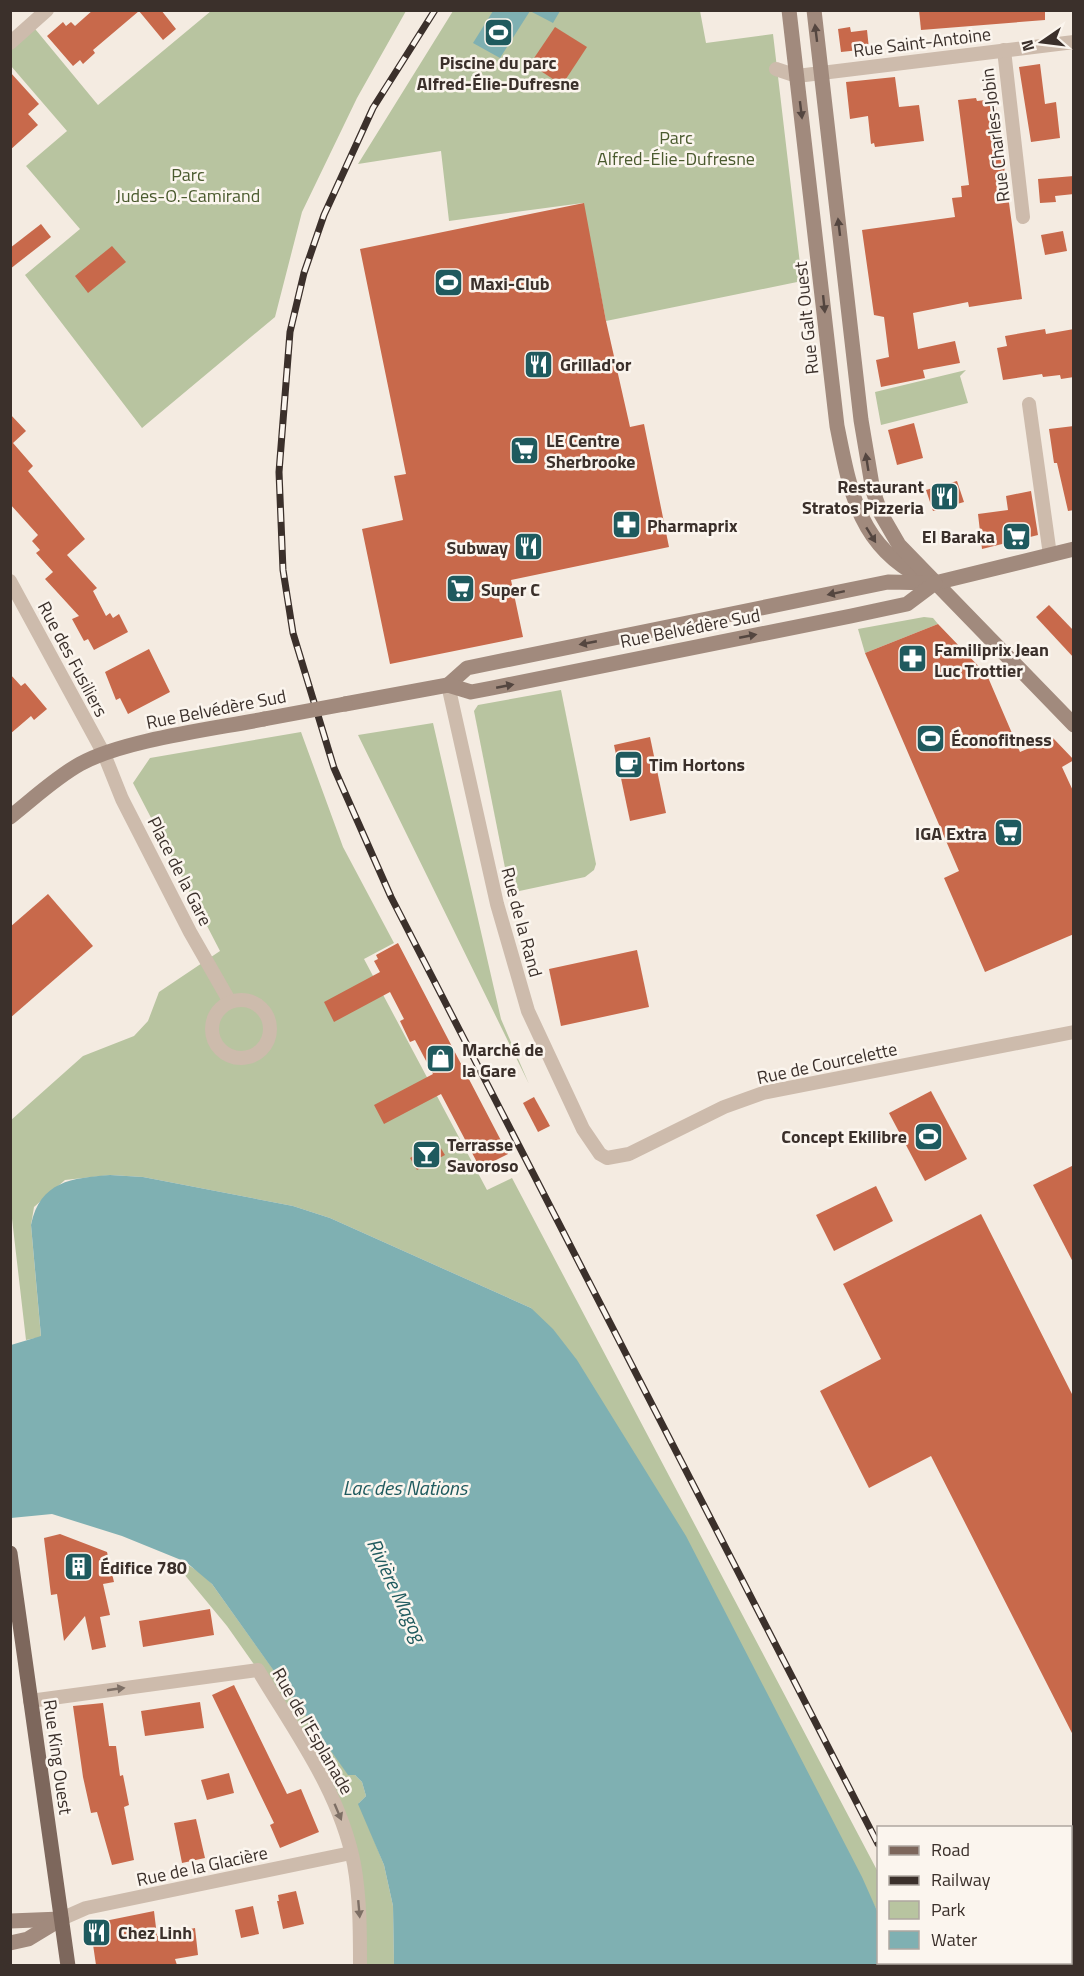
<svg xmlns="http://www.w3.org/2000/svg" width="1084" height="1976" viewBox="0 0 1084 1976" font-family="'Titillium Web',sans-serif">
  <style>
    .green { fill: #b8c4a0 }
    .water { fill: #7fb0b2 }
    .building { fill: #c8694b }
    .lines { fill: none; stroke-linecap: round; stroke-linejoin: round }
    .street { stroke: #cdbbac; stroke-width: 14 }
    .secondary { stroke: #a18a7d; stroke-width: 15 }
    .primary { stroke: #7d675c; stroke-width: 15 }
    .rail-casing { stroke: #3b302b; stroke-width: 7 }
    .rail { stroke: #fbf5ee; stroke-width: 4.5; stroke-dasharray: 14; stroke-linecap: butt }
    .secondary-bridge { stroke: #a18a7d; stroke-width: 15 }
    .oneway { fill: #544640 }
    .oneway2 { fill: #7d6f65 }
    .labels { text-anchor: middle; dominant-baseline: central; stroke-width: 5; stroke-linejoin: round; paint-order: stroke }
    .street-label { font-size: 18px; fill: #3b302b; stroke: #fbf5ee }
    .poi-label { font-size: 18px; font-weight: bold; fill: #3b302b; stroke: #fbf5ee; text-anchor: start }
    .park-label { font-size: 18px; fill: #4a5a2e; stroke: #fbf5ee }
    .water-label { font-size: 20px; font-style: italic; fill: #1f5a5e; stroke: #fbf5ee }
  </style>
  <rect width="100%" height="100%" fill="#f4ebe1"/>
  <g class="green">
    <path d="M211 11H406L357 98 302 212 275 317 142 428 25 275 80 229 26 166 67 131 11 66 10 43 31 24 98 105Z"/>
    <path d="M453 11H700L706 43 773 34 802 281 606 321 583 203 449 221 441 151 358 164Z"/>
    <path d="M966 370 960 376 968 403 881 425 875 392Z"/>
    <path d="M924 617 933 618 938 624 865 653 858 629Z"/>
    <path d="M561 690 596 864 594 870 585 877 510 893 474 711 478 705Z"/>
    <path d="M433 723 501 1019 529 1084 358 735Z"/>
    <path d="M301 732 343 847 394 943 364 959 487 1190 512 1178 878 1872V1913L826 1810 531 1308 330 1218 293 1206 143 1177 110 1175 65 1180 34 1207 31 1225 41 1337 26 1340 11 1210 10 1121 83 1056 134 1036 148 1021 159 992 220 951 133 783 150 758Z"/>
    <path d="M182 1561 204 1575 212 1584 348 1774 355 1775 362 1782 366 1796 359 1803 384 1865 393 1906 394 1965H360V1921L342 1821 258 1670 227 1626 174 1562Z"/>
  </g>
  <g class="water">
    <path d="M493 11V10L560 11 553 23 530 11 500 58 473 43Z"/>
    <path d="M110 1175 143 1177 293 1206 330 1218 531 1308 553 1329 577 1360 686 1536 862 1877 878 1913V1962L891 1963 892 1965H394L393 1906 384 1865 358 1804 366 1796 362 1782 355 1775H348L212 1584 186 1562 122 1536 52 1514 11 1518V1345L41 1336 31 1225C40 1181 72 1178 110 1175Z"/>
  </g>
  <g class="building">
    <path d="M93 10H161L176 29 163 40 139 11 93 50 95 53 83 64 80 60 73 66 47 36 63 22 66 26 71 22 75 26Z"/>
    <path d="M919 10H1045V20L921 30Z"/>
    <path d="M555 27 587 47 562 85 530 64Z"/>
    <path d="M850 27 851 32 867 30 869 49 841 52 838 29Z"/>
    <path d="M1040 64 1045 104 1056 102 1060 138 1031 142 1019 67Z"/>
    <path d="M10 72 39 104 28 114 38 125 10 150Z"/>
    <path d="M895 77 899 107 919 105 924 141 875 147 874 143 871 144 868 116 850 119 846 82Z"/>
    <path d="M976 98 977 101 995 99 1022 299 969 307 968 302 913 313 918 349 955 341 960 363 923 370 925 378 881 387 876 360 889 357 884 317 874 315 862 230 955 217 952 198 962 197 961 186 969 185 958 100Z"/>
    <path d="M1074 176V194L1055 196 1056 202 1040 203 1038 179Z"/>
    <path d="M584 203 606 321 630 427 644 424 669 547 511 580 523 637 390 664 362 529 403 520 394 476 406 474 360 249Z"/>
    <path d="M41 224 51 237 10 269V248Z"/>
    <path d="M1063 231 1067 251 1045 255 1041 235Z"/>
    <path d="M112 246 126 262 88 293 75 276Z"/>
    <path d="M1045 329 1046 334 1074 329V377L1061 379 1060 375 1043 377 1042 374 1003 380 997 348 1007 346 1005 336Z"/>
    <path d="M10 414 26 431 13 443 33 466 28 471 85 539 67 555 97 588 93 591 106 616 110 613 113 618 119 614 128 632 94 650 88 639 84 641 72 619 79 616 45 579 53 572 36 553 40 550 32 541 38 535 10 504Z"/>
    <path d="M914 423 923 458 897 465 888 430Z"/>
    <path d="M1074 426V510L1068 511 1057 463H1054L1049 429Z"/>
    <path d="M957 481 964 502 933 511 926 490Z"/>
    <path d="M1031 491 1038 535 982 549 978 514 1008 510 1006 496Z"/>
    <path d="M1049 605 1074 631V658L1036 617Z"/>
    <path d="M938 624 987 675 1020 752 1053 738 1074 760 1062 767 1074 793V934L985 972 944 878 959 871 865 653Z"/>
    <path d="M149 649 170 692 128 714 120 698 116 700 105 672Z"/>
    <path d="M10 674 21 686 25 683 47 709 34 720 31 716 10 734Z"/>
    <path d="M650 737 666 813 630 821 614 745Z"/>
    <path d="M48 894 93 946 10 1018V927Z"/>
    <path d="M398 943 508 1154 480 1168 441 1094 384 1124 374 1105 433 1074 415 1040 410 1042 400 1021 404 1019 390 992 334 1022 324 1002 380 972 374 961 378 959 376 955Z"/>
    <path d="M637 950 649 1007 561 1026 549 969Z"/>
    <path d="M931 1091 967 1159 925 1181 889 1113Z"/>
    <path d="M534 1097 550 1126 538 1132 523 1103Z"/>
    <path d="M437 1142 445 1155 417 1170 410 1158Z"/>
    <path d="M1074 1165V1264L1033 1185Z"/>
    <path d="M876 1186 893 1221 834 1251 816 1215Z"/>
    <path d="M981 1214 1074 1398V1737L931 1456 869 1488 820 1391 881 1359 843 1284Z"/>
    <path d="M60 1534 107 1552 114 1582 103 1584 110 1615 100 1617 106 1647 92 1650 85 1616 64 1641 57 1594 51 1595 44 1538Z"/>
    <path d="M210 1609 214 1635 143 1647 139 1621Z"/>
    <path d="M234 1685 287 1794 301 1789 319 1832 280 1848 270 1825 274 1823 212 1695Z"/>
    <path d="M200 1702 204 1728 145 1736 141 1711Z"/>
    <path d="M103 1703 109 1746H116L120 1776 123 1775 129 1805 124 1807 134 1860 112 1865 97 1812 91 1813 83 1777 73 1706Z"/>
    <path d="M229 1773 234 1793 207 1800 201 1780Z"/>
    <path d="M196 1819 205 1858 182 1863 174 1823Z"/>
    <path d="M296 1891 304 1924 283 1929 277 1901H279L278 1895Z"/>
    <path d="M253 1906 259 1934 241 1938 235 1910Z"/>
    <path d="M154 1911 157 1936 195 1928 198 1955 175 1959 177 1965H96L90 1924Z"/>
  </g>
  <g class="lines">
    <g class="street">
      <path d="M10 43 47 10"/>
      <path d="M1004 50 1023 217"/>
      <path d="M776 69 797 76 1074 42"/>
      <path d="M1029 404 1050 555"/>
      <path d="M10 581 104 754 122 799 190 932 230 1002"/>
      <path d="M448 685 497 904 528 1011 583 1129 600 1154 607 1158 629 1154 724 1107 763 1093 1074 1032"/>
      <circle cx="241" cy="1029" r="29"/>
      <path d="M30 1701 258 1670C295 1732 340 1792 354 1864 360 1897 360 1932 360 1966"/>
      <path d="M61 1919 86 1908 351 1853"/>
    </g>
    <g class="secondary">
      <path d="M789 10 837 426C850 490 858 545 921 577"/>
      <path d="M814 10 861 420 873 491 881 514 899 545 1074 725"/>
      <path d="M448 685 467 668 888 582 935 583 1074 549"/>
      <path d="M345 704 448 685 471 692 492 688 851 616 907 604 935 583"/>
      <path d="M10 817C33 799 55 778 80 764 123 740 213 729 264 719"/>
      <path d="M10 1921 61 1919"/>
      <path d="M10 1943 28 1939 61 1919"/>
    </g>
    <path class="primary" d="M10 1553 68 1966"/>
    <defs>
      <g id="rail">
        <path d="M435 10 373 108 324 215 304 273 290 332 279 472 283 570 293 633 334 768 391 897 878 1844"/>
        <path d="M940 1962 941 1966"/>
      </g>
    </defs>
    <use href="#rail" class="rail-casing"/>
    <use href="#rail" class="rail"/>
    <path class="secondary-bridge" d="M264 719 345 704"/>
  </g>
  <defs><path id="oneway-solid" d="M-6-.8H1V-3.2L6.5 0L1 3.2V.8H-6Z" transform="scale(1.5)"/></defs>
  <g class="oneway">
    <use href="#oneway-solid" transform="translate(816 33) rotate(-97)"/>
    <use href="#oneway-solid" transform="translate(801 110) rotate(83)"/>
    <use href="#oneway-solid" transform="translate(839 227) rotate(-97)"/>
    <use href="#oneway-solid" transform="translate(824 304) rotate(84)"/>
    <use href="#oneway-solid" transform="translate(867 462) rotate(-99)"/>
    <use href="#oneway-solid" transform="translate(871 535) rotate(58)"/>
    <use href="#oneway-solid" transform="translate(836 593) rotate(168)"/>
    <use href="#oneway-solid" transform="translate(748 636) rotate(-11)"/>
    <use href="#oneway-solid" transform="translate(588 643) rotate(169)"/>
    <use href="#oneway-solid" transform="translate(505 686) rotate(-11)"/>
  </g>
  <g class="oneway2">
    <use href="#oneway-solid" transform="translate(116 1689) rotate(-8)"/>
    <use href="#oneway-solid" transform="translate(338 1812) rotate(67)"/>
    <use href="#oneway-solid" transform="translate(359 1909) rotate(85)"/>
  </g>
  <defs>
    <symbol id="stadium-square" viewBox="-11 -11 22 22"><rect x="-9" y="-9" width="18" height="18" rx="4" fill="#1f5a5e" stroke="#fbf5ee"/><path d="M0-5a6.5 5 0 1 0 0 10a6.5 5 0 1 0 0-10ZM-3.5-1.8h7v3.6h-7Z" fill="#fff"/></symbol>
    <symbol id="restaurant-square" viewBox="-11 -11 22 22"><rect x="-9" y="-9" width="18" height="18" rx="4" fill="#1f5a5e" stroke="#fbf5ee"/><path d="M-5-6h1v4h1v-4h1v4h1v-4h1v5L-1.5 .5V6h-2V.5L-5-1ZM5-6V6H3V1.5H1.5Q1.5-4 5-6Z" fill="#fff"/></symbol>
    <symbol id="supermarket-square" viewBox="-11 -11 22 22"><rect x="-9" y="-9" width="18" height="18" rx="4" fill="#1f5a5e" stroke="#fbf5ee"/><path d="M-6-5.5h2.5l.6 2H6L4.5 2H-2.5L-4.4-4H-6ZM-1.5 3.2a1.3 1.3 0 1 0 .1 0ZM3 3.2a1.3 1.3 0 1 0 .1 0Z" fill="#fff"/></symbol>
    <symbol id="pharmacy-square" viewBox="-11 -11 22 22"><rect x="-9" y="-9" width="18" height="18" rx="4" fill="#1f5a5e" stroke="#fbf5ee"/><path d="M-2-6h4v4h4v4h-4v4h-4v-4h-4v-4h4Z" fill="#fff"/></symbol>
    <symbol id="cafe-square" viewBox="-11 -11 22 22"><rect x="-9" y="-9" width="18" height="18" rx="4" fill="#1f5a5e" stroke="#fbf5ee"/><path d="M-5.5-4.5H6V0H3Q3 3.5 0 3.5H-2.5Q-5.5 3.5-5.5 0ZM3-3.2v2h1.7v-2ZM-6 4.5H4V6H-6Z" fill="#fff"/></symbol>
    <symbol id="shop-square" viewBox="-11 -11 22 22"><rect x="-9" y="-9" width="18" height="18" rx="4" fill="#1f5a5e" stroke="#fbf5ee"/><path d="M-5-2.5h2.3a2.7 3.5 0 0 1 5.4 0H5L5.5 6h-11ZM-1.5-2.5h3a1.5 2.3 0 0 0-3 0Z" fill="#fff"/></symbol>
    <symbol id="bar-square" viewBox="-11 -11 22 22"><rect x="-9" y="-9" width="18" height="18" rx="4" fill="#1f5a5e" stroke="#fbf5ee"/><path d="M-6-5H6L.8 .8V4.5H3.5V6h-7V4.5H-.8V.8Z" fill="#fff"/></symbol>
    <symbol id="building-square" viewBox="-11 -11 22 22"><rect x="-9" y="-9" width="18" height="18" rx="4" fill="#1f5a5e" stroke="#fbf5ee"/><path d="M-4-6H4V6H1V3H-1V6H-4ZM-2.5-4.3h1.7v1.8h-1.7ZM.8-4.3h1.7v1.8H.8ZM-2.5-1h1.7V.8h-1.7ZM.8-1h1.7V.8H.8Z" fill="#fff"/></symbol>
  </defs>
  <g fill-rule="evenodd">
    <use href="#stadium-square" x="482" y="16" width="33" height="33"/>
    <use href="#stadium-square" x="432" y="266" width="33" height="33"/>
    <use href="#restaurant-square" x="522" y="348" width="33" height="33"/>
    <use href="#supermarket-square" x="508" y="434" width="33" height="33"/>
    <use href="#restaurant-square" x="928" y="480" width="33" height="33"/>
    <use href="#pharmacy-square" x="610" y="508" width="33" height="33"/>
    <use href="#supermarket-square" x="1000" y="520" width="33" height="33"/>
    <use href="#restaurant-square" x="512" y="530" width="33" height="33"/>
    <use href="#supermarket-square" x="444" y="572" width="33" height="33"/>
    <use href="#pharmacy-square" x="896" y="642" width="33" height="33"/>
    <use href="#stadium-square" x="914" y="722" width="33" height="33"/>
    <use href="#cafe-square" x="612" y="748" width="33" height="33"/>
    <use href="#supermarket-square" x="992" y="816" width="33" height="33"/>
    <use href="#shop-square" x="424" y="1042" width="33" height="33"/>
    <use href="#stadium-square" x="912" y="1120" width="33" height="33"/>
    <use href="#bar-square" x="410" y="1138" width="33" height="33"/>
    <use href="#building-square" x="62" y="1550" width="33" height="33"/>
    <use href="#restaurant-square" x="80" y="1916" width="33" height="33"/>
  </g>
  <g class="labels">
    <g class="street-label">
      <text transform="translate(922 42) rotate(-7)">Rue Saint-Antoine</text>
      <text transform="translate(995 135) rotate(-97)">Rue Charles-Jobin</text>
      <text transform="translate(806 318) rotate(-96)">Rue Galt Ouest</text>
      <text transform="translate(690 628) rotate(-11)">Rue Belvédère Sud</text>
      <text transform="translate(73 659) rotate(62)">Rue des Fusiliers</text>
      <text transform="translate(216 709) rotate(-11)">Rue Belvédère Sud</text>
      <text transform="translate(180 871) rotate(63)">Place de la Gare</text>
      <text transform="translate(522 922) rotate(75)">Rue de la Rand</text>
      <text transform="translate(827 1063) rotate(-12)">Rue de Courcelette</text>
      <text transform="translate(313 1731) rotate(60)">Rue de l'Esplanade</text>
      <text transform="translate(58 1757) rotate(82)">Rue King Ouest</text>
      <text transform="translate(202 1866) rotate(-12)">Rue de la Glacière</text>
    </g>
    <g class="poi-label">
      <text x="498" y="62" text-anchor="middle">Piscine du parc<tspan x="498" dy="21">Alfred-Élie-Dufresne</tspan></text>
      <text x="470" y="283">Maxi-Club</text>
      <text x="560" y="364">Grillad'or</text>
      <text x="546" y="440">LE Centre<tspan x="546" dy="21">Sherbrooke</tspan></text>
      <text x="924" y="486" text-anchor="end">Restaurant<tspan x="924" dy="21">Stratos Pizzeria</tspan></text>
      <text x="647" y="525">Pharmaprix</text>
      <text x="995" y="536" text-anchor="end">El Baraka</text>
      <text x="508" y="547" text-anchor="end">Subway</text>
      <text x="481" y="589">Super C</text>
      <text x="934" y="649">Familiprix Jean<tspan x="934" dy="21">Luc Trottier</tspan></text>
      <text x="951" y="739">Éconofitness</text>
      <text x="649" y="764">Tim Hortons</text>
      <text x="987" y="833" text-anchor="end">IGA Extra</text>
      <text x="462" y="1049">Marché de<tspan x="462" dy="21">la Gare</tspan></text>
      <text x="907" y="1136" text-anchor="end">Concept Ekilibre</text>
      <text x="447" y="1144">Terrasse<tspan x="447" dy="21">Savoroso</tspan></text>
      <text x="100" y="1567">Édifice 780</text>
      <text x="118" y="1932">Chez Linh</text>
    </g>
    <g class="park-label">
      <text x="676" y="137">Parc<tspan x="676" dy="21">Alfred-Élie-Dufresne</tspan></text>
      <text x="188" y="174">Parc<tspan x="188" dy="21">Judes-O.-Camirand</tspan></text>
    </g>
    <g class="water-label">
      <text x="405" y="1487">Lac des Nations</text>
      <text transform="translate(397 1590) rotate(65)">Rivière Magog</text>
    </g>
  </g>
  <rect width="1084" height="1976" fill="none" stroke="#3b302b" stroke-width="24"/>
  <rect x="877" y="1826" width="195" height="138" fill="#fbf5ee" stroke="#aea6a0" stroke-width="1.5"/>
  <rect x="889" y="1846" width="30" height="9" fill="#7d675c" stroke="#aea6a0" stroke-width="1.5"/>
  <text x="931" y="1856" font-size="18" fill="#3b302b">Road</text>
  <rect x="889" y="1876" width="30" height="9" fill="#3b302b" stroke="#aea6a0" stroke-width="1.5"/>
  <text x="931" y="1886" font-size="18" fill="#3b302b">Railway</text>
  <rect x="889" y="1901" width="30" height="18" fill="#b8c4a0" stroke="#aea6a0" stroke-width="1.5"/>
  <text x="931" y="1916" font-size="18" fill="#3b302b">Park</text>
  <rect x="889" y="1931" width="30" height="18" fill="#7fb0b2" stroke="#aea6a0" stroke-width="1.5"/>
  <text x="931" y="1946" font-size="18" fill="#3b302b">Water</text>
  <g transform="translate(1042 42) rotate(256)" stroke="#fbf5ee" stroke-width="4.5" paint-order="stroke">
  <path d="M0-4.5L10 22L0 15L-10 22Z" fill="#3b302b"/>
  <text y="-9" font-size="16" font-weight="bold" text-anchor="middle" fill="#3b302b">N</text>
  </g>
</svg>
